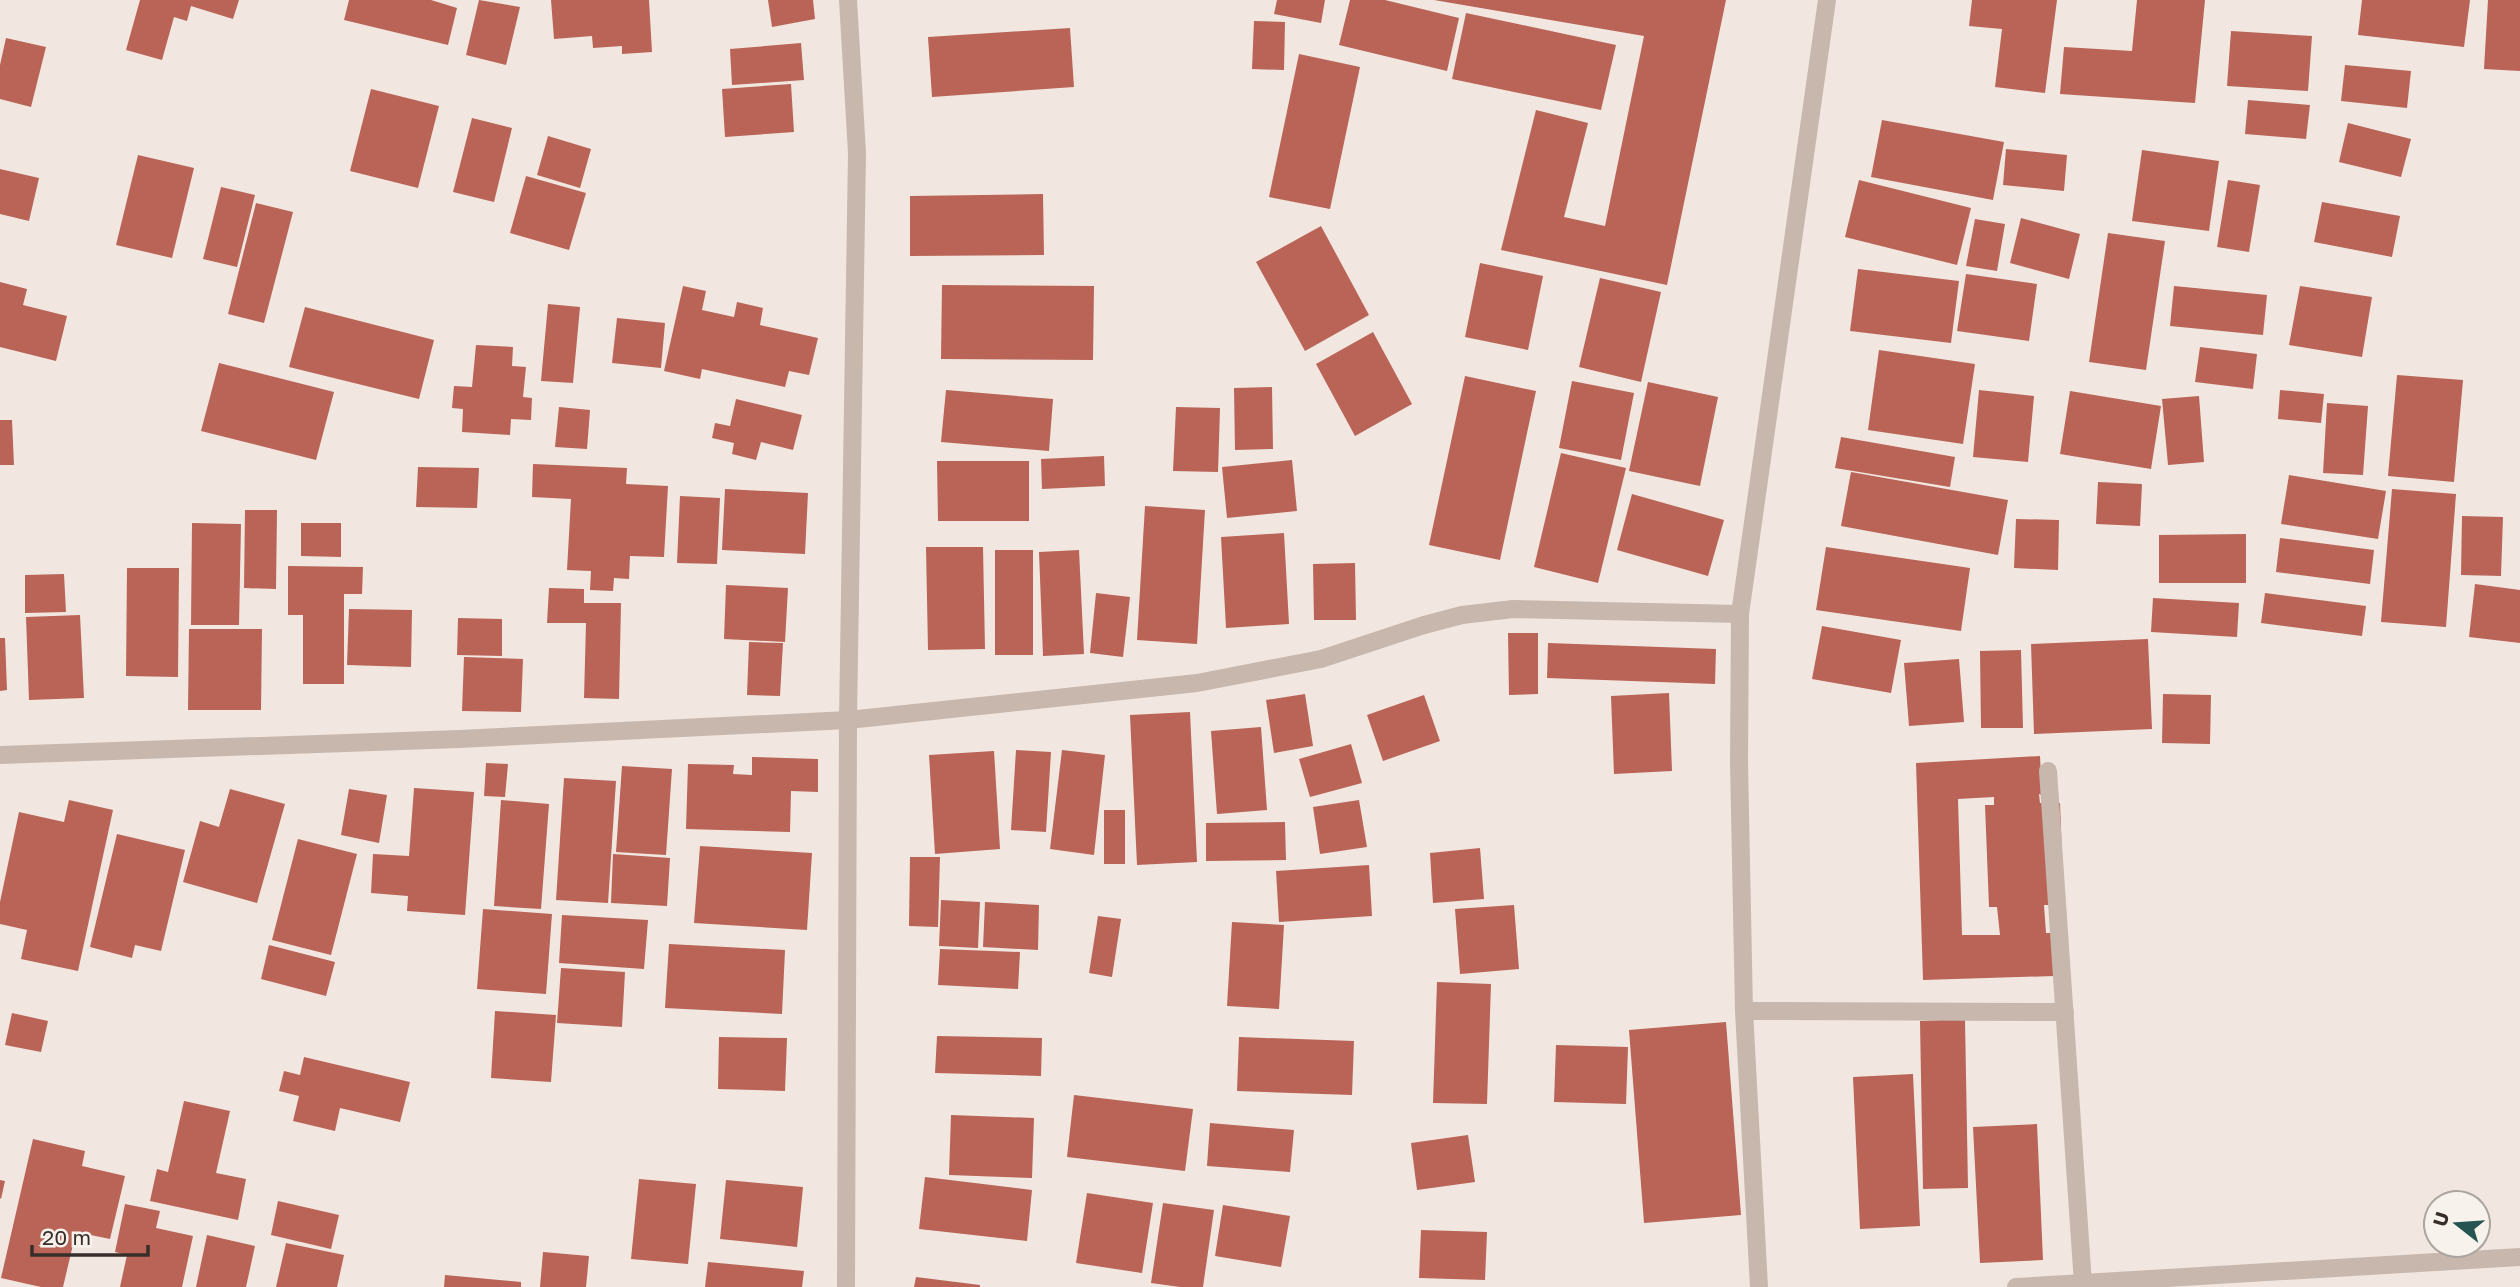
<svg xmlns="http://www.w3.org/2000/svg" width="2520" height="1287" viewBox="0 0 2520 1287" font-family="'Golos Text',sans-serif">
  <style>
    .building { fill: #b96456; fill-rule: evenodd }
    .lines { fill: none; stroke-linecap: round; stroke-linejoin: round }
    .minor { stroke: #c8b7ad; stroke-width: 18 }
    .tertiary { stroke: #c8b7ad; stroke-width: 18 }
  </style>
  <rect width="100%" height="100%" fill="#f1e7e0"/>
  <g class="building">
    <path d="M140 0H239L233 19 191 6 187 21 174 17 162 60 126 50Z"/>
    <path d="M349 0H431L457 8 448 45 344 20Z"/>
    <path d="M479 0 520 7 506 65 466 55Z"/>
    <path d="M551 0H649L652 52 622 54V46L593 48 592 36 554 39Z"/>
    <path d="M768 0H813L815 19 772 27Z"/>
    <path d="M1277 0H1325L1321 23 1274 14Z"/>
    <path d="M1350 0H1385L1459 18 1447 71 1339 45Z"/>
    <path d="M1434 0H1726L1667 285 1501 250 1536 110 1588 123 1564 217 1605 226 1644 36Z"/>
    <path d="M1972 0H2057L2045 93 1995 87 2002 29 1969 26Z"/>
    <path d="M2137 0H2205L2195 103 2060 94 2064 47 2132 51Z"/>
    <path d="M2362 0H2470L2464 47 2358 35Z"/>
    <path d="M2488 0H2520V71L2484 69Z"/>
    <path d="M1466 13 1616 45 1601 110 1452 79Z"/>
    <path d="M1254 21 1285 22 1284 70 1252 69Z"/>
    <path d="M1070 28 1074 87 932 97 928 37Z"/>
    <path d="M2231 31 2312 36 2308 91 2227 86Z"/>
    <path d="M6 38 46 47 31 107 0 99V65Z"/>
    <path d="M801 43 804 80 732 85 730 49Z"/>
    <path d="M1299 54 1360 67 1330 209 1269 197Z"/>
    <path d="M2345 65 2411 71 2407 108 2341 101Z"/>
    <path d="M791 84 794 132 725 137 722 89Z"/>
    <path d="M371 89 439 106 418 188 350 171Z"/>
    <path d="M2248 100 2310 105 2306 139 2245 134Z"/>
    <path d="M472 118 512 128 494 202 453 192Z"/>
    <path d="M1882 120 2004 142 1993 200 1871 177Z"/>
    <path d="M2348 123 2411 139 2401 177 2339 162Z"/>
    <path d="M548 136 591 149 580 188 537 175Z"/>
    <path d="M2006 149 2067 155 2064 191 2003 185Z"/>
    <path d="M2142 150 2219 161 2209 231 2132 221Z"/>
    <path d="M138 155 194 168 172 258 116 245Z"/>
    <path d="M0 169 39 178 29 221 0 214Z"/>
    <path d="M526 176 586 193 569 250 510 233Z"/>
    <path d="M1859 180 1971 208 1957 265 1845 237Z"/>
    <path d="M2228 180 2260 185 2249 252 2217 247Z"/>
    <path d="M221 187 255 195 237 267 203 259Z"/>
    <path d="M1043 194 1044 255 910 256V196Z"/>
    <path d="M2322 202 2400 216 2392 257 2314 242Z"/>
    <path d="M256 203 293 212 264 323 228 314Z"/>
    <path d="M2021 218 2080 234 2069 279 2010 263Z"/>
    <path d="M1975 219 2005 224 1997 271 1966 266Z"/>
    <path d="M1321 226 1369 315 1305 351 1256 262Z"/>
    <path d="M2108 233 2165 241 2146 370 2089 362Z"/>
    <path d="M1480 263 1543 276 1528 350 1465 337Z"/>
    <path d="M1858 269 1959 281 1951 343 1850 331Z"/>
    <path d="M1966 274 2037 284 2029 341 1957 331Z"/>
    <path d="M1600 278 1661 292 1641 382 1579 367Z"/>
    <path d="M0 282 27 289 23 305 67 316 56 361 0 347Z"/>
    <path d="M942 285 1094 286 1093 360 941 359Z"/>
    <path d="M683 286 706 291 702 310 734 317 737 302 763 308 760 325 818 338 809 375 789 371 785 387 702 369 700 379 664 371Z"/>
    <path d="M2174 286 2267 295 2263 335 2170 326Z"/>
    <path d="M2300 286 2372 297 2362 357 2289 345Z"/>
    <path d="M548 304 580 307 573 383 541 381Z"/>
    <path d="M305 307 434 340 419 399 289 367Z"/>
    <path d="M617 318 665 323 661 368 612 363Z"/>
    <path d="M1373 332 1412 404 1355 436 1316 364Z"/>
    <path d="M476 345 513 347 512 366 526 367 523 397 532 398 531 420 511 419 510 435 462 432 463 409 452 408 454 386 472 387Z"/>
    <path d="M2200 347 2257 354 2253 389 2195 382Z"/>
    <path d="M1879 350 1975 364 1963 444 1868 430Z"/>
    <path d="M219 363 334 392 316 460 201 431Z"/>
    <path d="M2397 375 2463 380 2454 482 2388 476Z"/>
    <path d="M1465 376 1536 391 1500 560 1429 545Z"/>
    <path d="M1572 381 1634 393 1621 460 1559 448Z"/>
    <path d="M1648 382 1718 397 1700 486 1629 471Z"/>
    <path d="M1272 387 1273 449 1235 450 1234 388Z"/>
    <path d="M946 390 1053 399 1049 451 941 442Z"/>
    <path d="M1979 390 2034 396 2028 462 1973 457Z"/>
    <path d="M2280 390 2324 394 2321 423 2278 419Z"/>
    <path d="M2070 391 2161 406 2151 469 2060 454Z"/>
    <path d="M2199 396 2204 462 2168 465 2162 399Z"/>
    <path d="M736 399 802 415 793 450 761 442 756 460 732 454 734 443 712 438 715 423 730 426Z"/>
    <path d="M2327 403 2368 406 2363 475 2323 473Z"/>
    <path d="M559 407 590 410 587 449 555 447Z"/>
    <path d="M1176 407 1220 408 1218 472 1173 471Z"/>
    <path d="M0 420H12L14 465H0Z"/>
    <path d="M1841 437 1955 457 1950 487 1835 468Z"/>
    <path d="M1561 453 1626 468 1598 583 1534 567Z"/>
    <path d="M1104 456 1105 486 1042 489 1041 459Z"/>
    <path d="M1292 460 1297 511 1227 518 1222 467Z"/>
    <path d="M937 461H1029V521H938Z"/>
    <path d="M533 464 627 468 626 484 668 486 664 557 630 556 629 579 614 578 613 591 590 590 591 571 567 570 571 499 532 497Z"/>
    <path d="M418 467 479 468 477 508 416 507Z"/>
    <path d="M1851 472 2008 500 1998 555 1841 526Z"/>
    <path d="M2289 475 2386 491 2378 539 2281 524Z"/>
    <path d="M2098 482 2142 484 2140 526 2096 524Z"/>
    <path d="M725 489 808 493 805 554 722 550Z"/>
    <path d="M2392 489 2456 494 2446 627 2381 622Z"/>
    <path d="M1632 494 1724 520 1708 576 1617 550Z"/>
    <path d="M680 496 720 498 717 564 677 563Z"/>
    <path d="M1145 506 1205 510 1197 644 1137 640Z"/>
    <path d="M245 510H277L276 589 244 588Z"/>
    <path d="M2462 516 2503 517 2501 576 2461 575Z"/>
    <path d="M2016 519 2059 520 2058 570 2014 568Z"/>
    <path d="M192 523 241 524 239 625H191Z"/>
    <path d="M301 523H341V557L301 556Z"/>
    <path d="M1284 533 1289 624 1226 628 1221 537Z"/>
    <path d="M2246 534V583H2159V535Z"/>
    <path d="M2280 538 2374 550 2370 584 2276 572Z"/>
    <path d="M926 547H983L985 649 928 650Z"/>
    <path d="M1826 547 1970 568 1961 631 1816 610Z"/>
    <rect x="995" y="550" width="38" height="105"/>
    <path d="M1079 550 1084 654 1043 656 1039 552Z"/>
    <path d="M1355 563 1356 620H1314L1313 564Z"/>
    <path d="M288 566 363 567 362 594H344V684H303V615H288Z"/>
    <path d="M127 568H179L178 677 126 676Z"/>
    <path d="M64 574 66 612 25 613V575Z"/>
    <path d="M2475 584 2520 590V643L2469 637Z"/>
    <path d="M726 585 788 588 785 642 724 639Z"/>
    <path d="M549 588 584 589V603H621L619 699 584 698 586 623H547Z"/>
    <path d="M1096 593 1130 597 1123 657 1090 653Z"/>
    <path d="M2265 593 2366 606 2362 636 2261 623Z"/>
    <path d="M2153 598 2239 603 2237 637 2151 632Z"/>
    <path d="M349 609 412 610 411 667 347 665Z"/>
    <path d="M80 615 84 698 29 700 26 617Z"/>
    <path d="M458 618 502 619V656L457 655Z"/>
    <path d="M1822 626 1901 640 1891 693 1812 679Z"/>
    <path d="M189 629H262L261 710H188Z"/>
    <path d="M1508 633H1538V694L1509 695Z"/>
    <path d="M0 638H5L7 690 0 691Z"/>
    <path d="M2148 639 2152 729 2034 734 2031 644Z"/>
    <path d="M749 642 783 643 780 696 747 695Z"/>
    <path d="M1548 643 1716 649 1715 684 1547 678Z"/>
    <path d="M2021 650 2023 728H1981L1980 651Z"/>
    <path d="M464 657 523 659 521 712 462 711Z"/>
    <path d="M1959 659 1964 722 1909 726 1904 663Z"/>
    <path d="M1669 693 1672 771 1614 774 1611 696Z"/>
    <path d="M1305 694 1313 746 1274 753 1266 700Z"/>
    <path d="M2163 694 2211 695 2210 744 2162 743Z"/>
    <path d="M1424 695 1440 741 1383 761 1367 715Z"/>
    <path d="M1190 712 1197 862 1137 865 1130 715Z"/>
    <path d="M1261 727 1267 810 1217 814 1211 731Z"/>
    <path d="M1351 744 1362 783 1310 797 1299 759Z"/>
    <path d="M1016 750 1051 752 1046 832 1011 830Z"/>
    <path d="M1062 750 1105 755 1094 855 1050 849Z"/>
    <path d="M994 751 1000 849 935 854 929 755Z"/>
    <path d="M2040 756 2042 795 2039 794 2040 803H2060L2064 905H2044L2046 933H2054V976L1923 980 1916 763ZM1994 797V805H1985L1989 907H1997L2000 935H1962L1958 799Z"/>
    <path d="M752 757 818 759V792L791 791 790 832 686 829 688 764 734 765 733 774 752 775Z"/>
    <path d="M486 763 508 764 505 797 484 796Z"/>
    <path d="M622 766 672 769 666 855 616 852Z"/>
    <path d="M564 778 616 781 608 903 556 900Z"/>
    <path d="M414 788 474 792 465 915 407 911 408 896 371 893 373 854 409 856Z"/>
    <path d="M230 789 285 804 257 903 183 882 200 821 219 827Z"/>
    <path d="M349 789 387 795 379 843 341 835Z"/>
    <path d="M69 800 113 810 78 971 21 959 27 930 0 924V902L19 812 64 822Z"/>
    <path d="M501 800 549 804 541 909 494 906Z"/>
    <path d="M1359 800 1367 847 1320 854 1313 807Z"/>
    <rect x="1104" y="810" width="21" height="54"/>
    <path d="M1285 822 1286 860 1206 861V823Z"/>
    <path d="M117 834 185 850 161 951 135 945 132 958 90 947Z"/>
    <path d="M298 839 357 854 331 955 272 940Z"/>
    <path d="M700 846 812 853 807 930 694 923Z"/>
    <path d="M1480 848 1484 899 1433 903 1430 853Z"/>
    <path d="M613 854 670 858 667 906 611 903Z"/>
    <path d="M910 857H940L938 927 909 926Z"/>
    <path d="M1369 865 1372 916 1279 922 1276 871Z"/>
    <path d="M941 900 980 902 978 948 939 946Z"/>
    <path d="M985 902 1039 905 1038 950 983 947Z"/>
    <path d="M1514 905 1519 969 1460 974 1455 909Z"/>
    <path d="M483 909 552 914 546 994 477 989Z"/>
    <path d="M562 915 648 920 644 969 559 963Z"/>
    <path d="M1098 916 1121 919 1112 977 1089 973Z"/>
    <path d="M1232 922 1284 925 1279 1009 1227 1006Z"/>
    <path d="M669 944 785 950 782 1014 665 1008Z"/>
    <path d="M269 945 335 962 326 996 261 979Z"/>
    <path d="M940 949 1020 952 1018 989 938 985Z"/>
    <path d="M561 968 625 972 622 1027 557 1023Z"/>
    <path d="M1437 982 1491 984 1487 1104 1433 1103Z"/>
    <path d="M495 1011 556 1015 551 1082 491 1078Z"/>
    <path d="M12 1013 48 1021 41 1052 5 1045Z"/>
    <path d="M1965 1019 1968 1188 1923 1189 1920 1021Z"/>
    <path d="M1726 1022 1741 1215 1644 1223 1629 1030Z"/>
    <path d="M937 1036 1042 1038 1041 1076 935 1073Z"/>
    <path d="M719 1037 787 1038 785 1091 718 1089Z"/>
    <path d="M1239 1037 1354 1041 1352 1095 1237 1091Z"/>
    <path d="M1556 1045 1628 1047 1626 1104 1554 1102Z"/>
    <path d="M304 1057 410 1082 400 1122 340 1108 335 1131 293 1121 299 1096 279 1091 284 1071 300 1075Z"/>
    <path d="M1913 1074 1920 1226 1860 1229 1853 1077Z"/>
    <path d="M1074 1095 1193 1109 1185 1171 1067 1157Z"/>
    <path d="M184 1101 230 1111 216 1173 246 1179 238 1220 150 1201 157 1169 168 1172Z"/>
    <path d="M951 1115 1034 1118 1032 1178 949 1175Z"/>
    <path d="M1210 1123 1294 1130 1290 1172 1207 1166Z"/>
    <path d="M2037 1124 2043 1260 1980 1263 1973 1127Z"/>
    <path d="M1468 1135 1475 1182 1417 1190 1411 1143Z"/>
    <path d="M33 1139 85 1151 82 1166 125 1176 110 1239 76 1232 63 1287H41L1 1278Z"/>
    <path d="M925 1177 1032 1190 1027 1241 919 1229Z"/>
    <path d="M639 1179 696 1184 688 1264 631 1259Z"/>
    <path d="M0 1180 5 1181 1 1199 0 1198Z"/>
    <path d="M726 1180 803 1187 797 1247 720 1239Z"/>
    <path d="M1087 1193 1153 1203 1142 1273 1076 1263Z"/>
    <path d="M278 1201 339 1215 331 1249 271 1235Z"/>
    <path d="M1163 1203 1214 1210 1203 1287H1180L1151 1283Z"/>
    <path d="M125 1204 160 1211 156 1228 193 1236 182 1287H120L127 1255 115 1252Z"/>
    <path d="M1223 1205 1290 1216 1281 1267 1215 1256Z"/>
    <path d="M1421 1230 1487 1232 1485 1280 1419 1278Z"/>
    <path d="M207 1235 255 1246 246 1287H196Z"/>
    <path d="M286 1243 344 1255 337 1287H276Z"/>
    <path d="M543 1252 589 1256 586 1287H540Z"/>
    <path d="M708 1262 804 1271 802 1287H705Z"/>
    <path d="M445 1275 521 1282V1287H444Z"/>
    <path d="M916 1277 980 1285V1287H914Z"/>
  </g>
  <g class="lines">
    <g class="minor">
      <path d="M0 755 459 739 848 720 1197 683 1321 659 1424 625 1462 615 1513 609 1740 614"/>
      <path d="M2048 771 2083 1284"/>
      <path d="M1744 1011 2065 1012"/>
      <path d="M846 1287 848 720 857 153 848 0"/>
      <path d="M2016 1287 2520 1257"/>
    </g>
    <path class="tertiary" d="M1759 1287 1744 1011 1739 762 1740 614 1827 0"/>
  </g>
  <g transform="translate(2457 1224) rotate(287)"><circle r="33" fill="#f8f2ec" stroke="#aba49f" stroke-width="2"/>
  <path d="M0-5L12 26L0 18L-12 26Z" fill="#255452"/>
  <text y="-10" font-size="19" font-weight="bold" text-anchor="middle" fill="#372e2b">U</text>
  </g>
  <path d="M32 1245v10h116v-10" fill="none" stroke="#372e2b" stroke-width="3.5"/>
  <text x="42" y="1245" font-size="21" fill="#372e2b" stroke="#f8f2ec" stroke-width="5" paint-order="stroke">20 m</text>
</svg>
